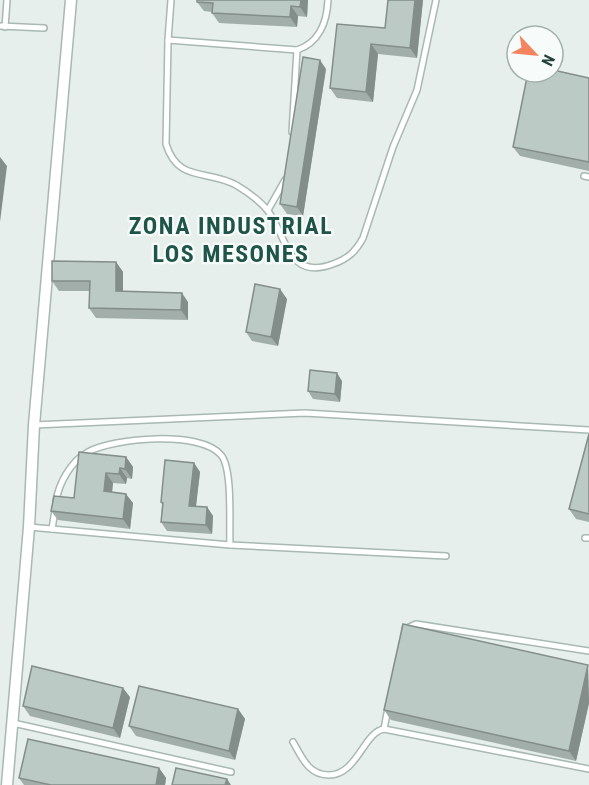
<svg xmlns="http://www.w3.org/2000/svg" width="589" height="785" viewBox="0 0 589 785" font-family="'Roboto Condensed',sans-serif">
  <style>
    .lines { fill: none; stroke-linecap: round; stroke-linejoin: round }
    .service-casing { stroke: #a8b8b2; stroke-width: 8 }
    .minor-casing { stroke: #a8b8b2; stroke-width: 13 }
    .service { stroke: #fff; stroke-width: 5 }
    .minor { stroke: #fff; stroke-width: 10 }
    .wall { fill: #a1aea9 }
    .shaded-wall { fill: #838d89 }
    .building { fill: #bbcac4; stroke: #838d89; stroke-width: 1.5 }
    .labels { text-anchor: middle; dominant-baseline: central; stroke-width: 4.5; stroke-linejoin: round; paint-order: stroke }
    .district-label { font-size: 24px; font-weight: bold; letter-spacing: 1.5px; fill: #1f5548; stroke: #f7fbf9 }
  </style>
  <rect width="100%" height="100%" fill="#e6efeb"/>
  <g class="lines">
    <defs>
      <g id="service">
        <path d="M171 0 168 40 166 144C178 183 207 169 236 185 246 191 261 202 268 211 287 236 287 281 333 264 348 259 356 251 363 238L393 147 417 90 436 0"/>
        <path d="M0 26 44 28"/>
        <path d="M5 27 7 0"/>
        <path d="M168 40 297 50C319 43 327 22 328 0"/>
        <path d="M292 132 297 50"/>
        <path d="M584 176 589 177"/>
        <path d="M268 210 285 180"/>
        <path d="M34 425 305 413 589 430"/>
        <path d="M56 501C59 483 71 461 88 452 114 438 200 430 221 455 233 469 229 525 230 545"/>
        <path d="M29 527 230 545 446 556"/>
        <path d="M52 529 55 510"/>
        <path d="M585 538H589"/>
        <path d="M405 629 416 624 589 651"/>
        <path d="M13 723 231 772"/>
        <path d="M384 729 388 708"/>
        <path d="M293 742C302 757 308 775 329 775 357 775 364 732 384 729L589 769"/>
      </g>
      <path id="minor" d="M7 785 29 527 34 425 71 0"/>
    </defs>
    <use href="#service" class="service-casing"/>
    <use href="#minor" class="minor-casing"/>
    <use href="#service" class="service"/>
    <use href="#minor" class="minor"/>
  </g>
  <g class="wall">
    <path d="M308 0 307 17 298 16 297 27 219 23 212 13V12L204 11 197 2Z"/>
    <path d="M388 0H423L417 58 378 54 373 102 337 98 330 88 385 28Z"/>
    <path d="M326 69 303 216 287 214 280 204Z"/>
    <path d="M589 78V171L520 156 513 147Z"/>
    <path d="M116 262 123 272V291L188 302V320L96 318 89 308 90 291H59L52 281Z"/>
    <path d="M287 299 278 346 252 341 246 332Z"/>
    <path d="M342 381 340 402 313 399 308 391Z"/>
    <path d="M589 434V522L576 519 569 509Z"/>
    <path d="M126 457 133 467 132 479 127 478 126 484 113 483 112 492 133 503 130 529 58 520 51 511 74 498Z"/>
    <path d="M194 463 200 472 196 506 207 507 213 516 212 534 167 531 161 522 162 505 161 502Z"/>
    <path d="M588 665 589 703 576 761 391 720 384 710Z"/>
    <path d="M130 697 120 738 30 716 23 706Z"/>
    <path d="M238 709 245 719 235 760 136 736 129 726Z"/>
    <path d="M159 768 166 778 165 785H24L19 778Z"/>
  </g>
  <g class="shaded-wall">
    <path d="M301 0H308L307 17 300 7Z"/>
    <path d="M415 0H423L417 58 410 48Z"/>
    <path d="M291 6 298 16 297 27 290 17Z"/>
    <path d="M371 44 378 54 373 102 366 92Z"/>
    <path d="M320 60 326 69 303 216 297 207Z"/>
    <path d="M0 157 7 166 0 222Z"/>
    <path d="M116 262 123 272V301L116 291Z"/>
    <path d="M280 289 287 299 278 346 271 337Z"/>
    <path d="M182 293 188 302V320L181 310Z"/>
    <path d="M337 373 342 381 340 402 335 394Z"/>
    <path d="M126 457 133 467 132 479 125 469Z"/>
    <path d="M194 463 200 472 195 514 189 506Z"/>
    <path d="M120 468 127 478 126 484 119 474Z"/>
    <path d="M106 473 113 483 111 501 104 491Z"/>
    <path d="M126 494 133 503 130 529 123 519Z"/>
    <path d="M207 507 213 516 212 534 206 525Z"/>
    <path d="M588 665 589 703 576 761 569 751Z"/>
    <path d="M123 688 130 697 120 738 113 728Z"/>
    <path d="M238 709 245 719 235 760 229 751Z"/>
    <path d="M159 768 166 778 165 785H156Z"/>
    <path d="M227 779 231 785H225Z"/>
  </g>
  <g class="building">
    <path d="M197 0H301L300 7 291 6 290 17 212 13 213 3 197 2Z"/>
    <path d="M388 0H415L410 48 371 44 366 92 330 88 337 24 385 28Z"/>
    <path d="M303 57 320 60 297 207 280 204Z"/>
    <path d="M553 70 589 78V162L513 147 528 72H553Z"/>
    <path d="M52 261 116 262V291L182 293 181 310 89 308 90 281H52Z"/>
    <path d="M255 284 280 289 271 337 246 332Z"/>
    <path d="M310 370 337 373 335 394 308 391Z"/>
    <path d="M589 434V514L569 509Z"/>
    <path d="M79 452 126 457 125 469 120 468 119 474 106 473 104 491 126 494 123 519 51 511 54 496 74 498Z"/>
    <path d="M165 460 194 463 189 506 207 507 206 525 161 522 163 503 161 502Z"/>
    <path d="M403 624 588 665 569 751 384 710Z"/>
    <path d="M32 666 123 688 113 728 23 706Z"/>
    <path d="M139 686 238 709 229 751 129 726Z"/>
    <path d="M28 739 159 768 156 785H51L19 778Z"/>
    <path d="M176 768 227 779 225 785H172Z"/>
  </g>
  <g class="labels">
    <g class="district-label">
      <text x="231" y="226">ZONA INDUSTRIAL<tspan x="231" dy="28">LOS MESONES</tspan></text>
    </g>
  </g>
  <g transform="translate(535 54) rotate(116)"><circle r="28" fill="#f7fbf9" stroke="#a3b1ad" stroke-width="1.5"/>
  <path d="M0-4.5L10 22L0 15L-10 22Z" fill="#f4845f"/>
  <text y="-9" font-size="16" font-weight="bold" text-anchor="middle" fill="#24423a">N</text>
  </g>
</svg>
